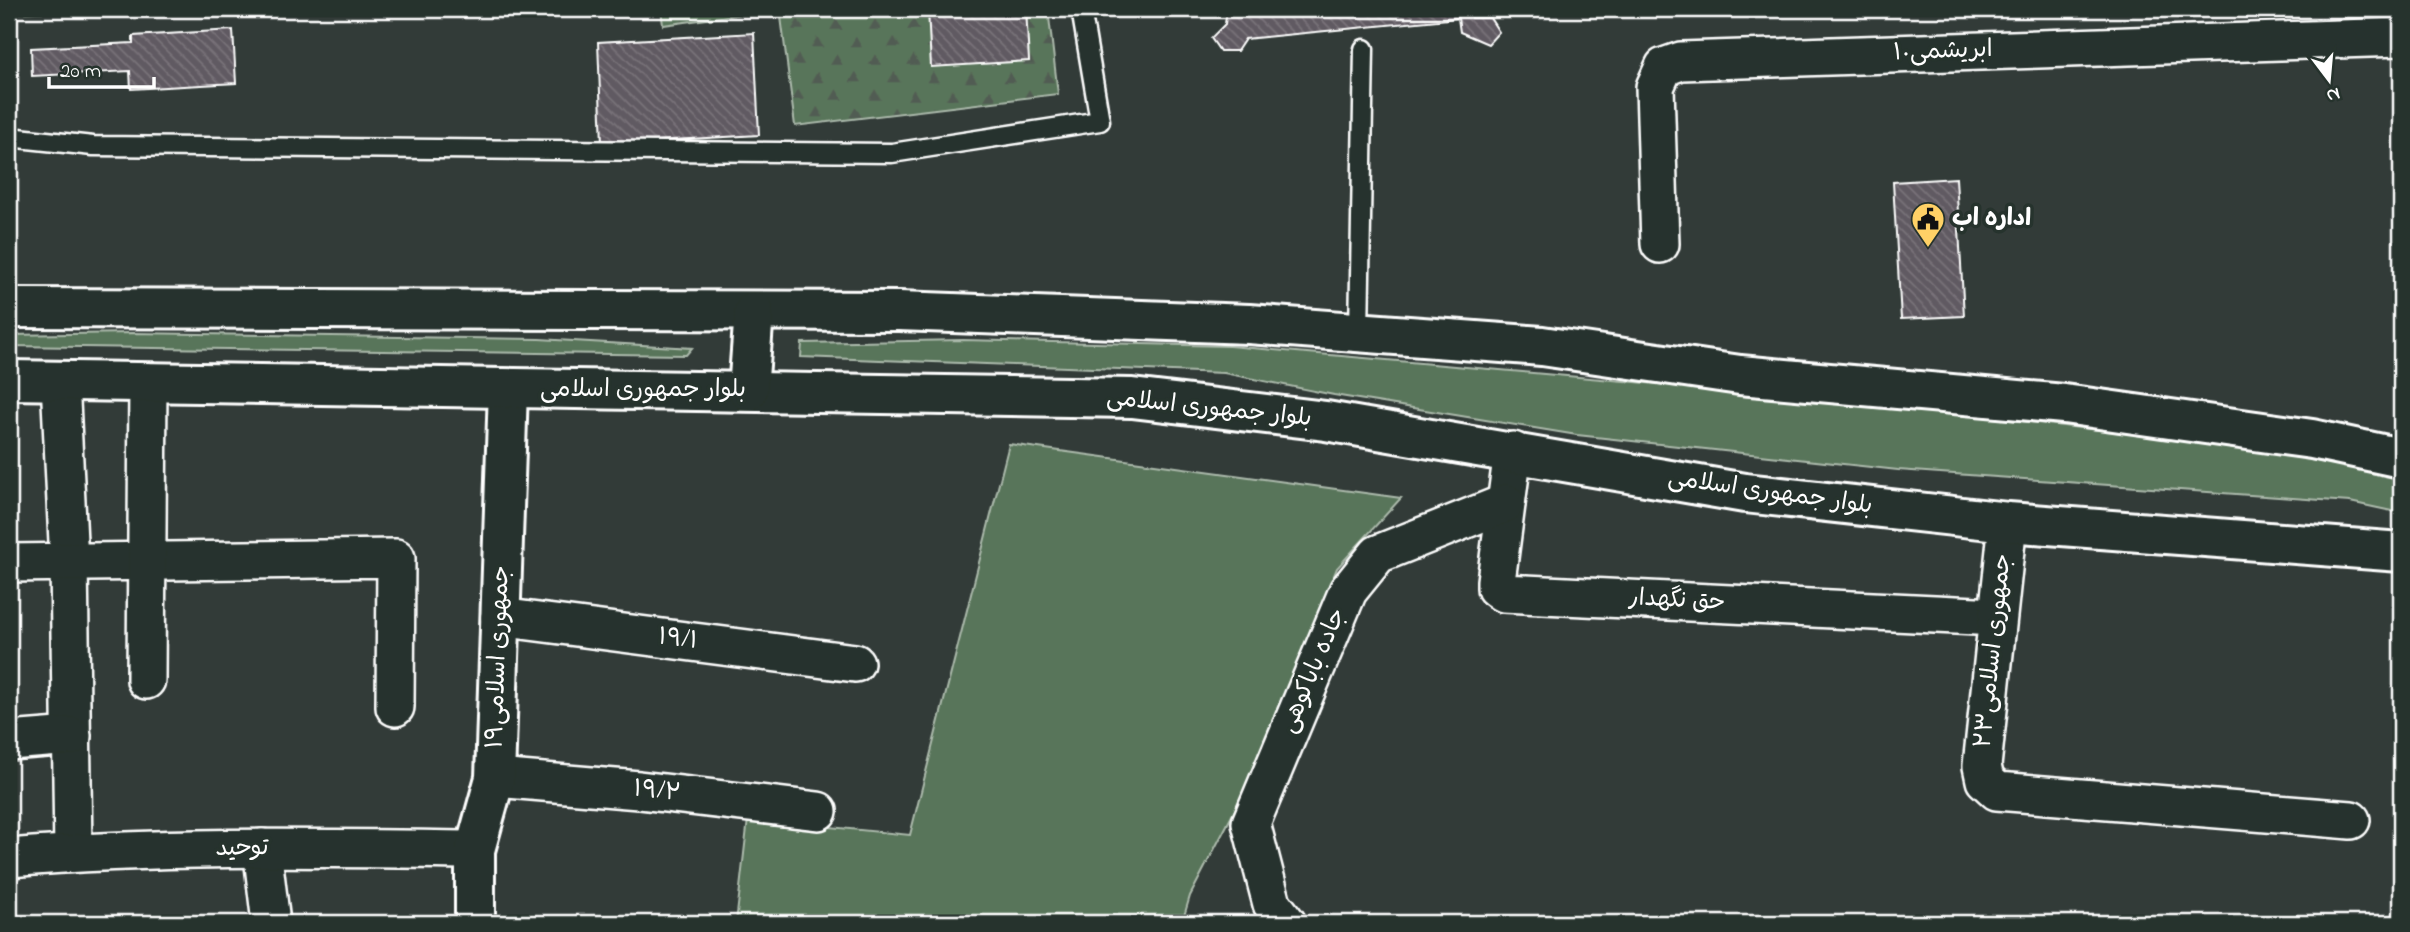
<svg xmlns="http://www.w3.org/2000/svg" width="2410" height="932" viewBox="0 0 2410 932" font-family="'Indie Flower','Playpen Sans Arabic',sans-serif">
  <style>
    .grass { fill: #59745a; stroke: #acbaac; stroke-width: 2 }
    .forest { fill: url(#forest-firs); stroke: #acbaac; stroke-width: 2 }
    .building { fill: url(#building-back-hatch); stroke: #fff; stroke-width: 2 }
    .lines { fill: none; stroke-linecap: round; stroke-linejoin: round }
    .service-casing { stroke: #fff; stroke-width: 23 }
    .minor-casing { stroke: #fff; stroke-width: 42 }
    .tertiary-casing { stroke: #fff; stroke-width: 44 }
    .primary-casing { stroke: #fff; stroke-width: 44 }
    .service { stroke: #26332d; stroke-width: 18 }
    .minor { stroke: #26332d; stroke-width: 37 }
    .tertiary { stroke: #26332d; stroke-width: 38 }
    .primary { stroke: #26332d; stroke-width: 38 }
    .labels { text-anchor: middle; dominant-baseline: central; stroke-width: 7; stroke-linejoin: round; paint-order: stroke }
    .street-label { font-size: 24px; fill: #fff; stroke: #26332d }
    .poi-label { font-size: 24px; font-weight: bold; fill: #fff; stroke: #26332d; text-anchor: start }
  </style>
  <defs>
    <pattern id="forest-firs" width="22" height="20" patternUnits="userSpaceOnUse" patternTransform="scale(1.75)"><rect width="22" height="20" fill="#59745a"/><path d="M5 1l3.5 6h-7zM16 11l3.5 6h-7z" fill="#515c52"/></pattern>
    <pattern id="building-back-hatch" width="6" height="6" patternUnits="userSpaceOnUse" patternTransform="scale(1.75)"><rect width="6" height="6" fill="#615a62"/><path d="M-1 5l2 2M0 0l6 6M5-1l2 2" fill="none" stroke="#79737a"/></pattern>
  </defs>
  <rect width="100%" height="100%" fill="#323b38"/>
  <filter id="ink" filterUnits="userSpaceOnUse"><feTurbulence type="fractalNoise" baseFrequency=".0143" numOctaves="2"/><feDisplacementMap in="SourceGraphic" scale="14" xChannelSelector="R" yChannelSelector="G"/><feConvolveMatrix kernelMatrix="1 2 1 2 8 2 1 2 1" color-interpolation-filters="sRGB"/></filter>
  <g filter="url(#ink)">
    <g class="grass">
      <path d="M132 333 539 339 692 348 686 355 9 346V335Z"/>
      <path d="M963 340 1229 346 1817 398 2221 444 2401 476V513L2350 502 1898 470 1577 435 1334 395 1224 373 801 357 802 343Z"/>
      <path d="M1009 444 1401 498 1337 568 1251 779 1190 896 1182 923H736L748 819 910 835Z"/>
    </g>
    <g class="forest">
      <path d="M9 9H120L9 13Z"/>
      <path d="M661 9H779L663 25Z"/>
      <path d="M780 9H1048L1058 94 795 126Z"/>
    </g>
    <g class="building">
      <path d="M928 9H1026L1029 61 931 67Z"/>
      <path d="M1227 9H1472V18H1490L1499 32 1488 44 1460 32 1458 18 1245 39 1237 51H1220L1211 38 1225 24Z"/>
      <path d="M233 30 236 83 131 89 130 71 32 76 31 48 133 43V36Z"/>
      <path d="M754 33 759 135 602 144 598 42Z"/>
      <path d="M1956 178 1964 316 1901 319 1893 182Z"/>
    </g>
    <g class="lines">
      <defs>
        <g id="service">
          <path d="M9 137 93 146 892 153 1100 121 1081 9"/>
          <path d="M1359 333 1364 49"/>
        </g>
        <g id="minor">
          <path d="M1660 244 1655 87 1664 67 1681 61 2401 37"/>
          <path d="M60 381 69 562 73 852"/>
          <path d="M1513 451 1496 581V588L1503 593 1997 617"/>
          <path d="M2008 522 1982 766 1985 780 1997 791 2351 820"/>
          <path d="M9 563 396 558 395 707"/>
          <path d="M500 617 855 663"/>
          <path d="M146 680 148 382"/>
          <path d="M9 741 72 736"/>
          <path d="M495 778 639 790 818 811"/>
          <path d="M262 848 271 923"/>
          <path d="M9 858C164 845 320 848 475 850"/>
          <path d="M1287 923 1272 904 1251 823 1348 591 1378 554 1506 503"/>
        </g>
        <path id="tertiary" d="M475 923V850L495 778 508 389"/>
        <g id="primary">
          <path d="M9 308 899 311 1249 324 1542 346 1740 375 2064 404 2312 439 2401 458"/>
          <path d="M9 380 1132 398 1326 421 1745 493 2008 522 2401 552"/>
          <path d="M748 391 754 311"/>
        </g>
      </defs>
      <use href="#service" class="service-casing"/>
      <use href="#minor" class="minor-casing"/>
      <use href="#tertiary" class="tertiary-casing"/>
      <use href="#primary" class="primary-casing"/>
      <use href="#service" class="service"/>
      <use href="#minor" class="minor"/>
      <use href="#tertiary" class="tertiary"/>
      <use href="#primary" class="primary"/>
    </g>
  </g>
  <defs>
    <symbol id="civic-pin" viewBox="-11 -11 22 30"><path d="M0 17L-7.5 6A9.5 9.5 0 1 1 7.5 6Z" fill="#ffd166" stroke="#26332d"/><path d="M-.6-6.5H3V-4.5H.6V-3L4-1V1h2V6H-6V1h2V-1L-.6-3ZM-1.2 2.5V6h2.4V2.5Z" fill="#111"/></symbol>
  </defs>
  <g fill-rule="evenodd">
    <use href="#civic-pin" x="1909" y="200" width="38" height="52"/>
  </g>
  <g class="labels">
    <g class="street-label">
      <text transform="translate(1943 52) rotate(-2)">ابریشمی۱۰</text>
      <text x="643" y="390">بلوار جمهوری اسلامی</text>
      <text transform="translate(1209 409) rotate(6)">بلوار جمهوری اسلامی</text>
      <text transform="translate(1770 493) rotate(8)">بلوار جمهوری اسلامی</text>
      <text transform="translate(1677 601) rotate(3)">حق نگهدار</text>
      <text transform="translate(678 640) rotate(7)">۱۹/۱</text>
      <text transform="translate(1994 651) rotate(-84)">جمهوری اسلامی۲۳</text>
      <text transform="translate(499 657) rotate(-88)">جمهوری اسلامی۱۹</text>
      <text transform="translate(1314 671) rotate(-67)">جاده باباکوهی</text>
      <text transform="translate(657 792) rotate(6)">۱۹/۲</text>
      <text transform="translate(242 849) rotate(-1)">توحید</text>
    </g>
    <g class="poi-label">
      <text x="1952" y="219">اداره اب</text>
    </g>
  </g>
  <rect width="2410" height="932" fill="none" stroke="#26332d" stroke-width="35"/>
  <rect x="18" y="18" width="2375" height="897" fill="none" stroke="#fff" stroke-width="2.5" filter="url(#ink)"/>
  <g transform="translate(2329 80) rotate(164)" stroke="#26332d" stroke-width="5" paint-order="stroke">
  <path d="M0-5L12 26L0 18L-12 26Z" fill="#ffffff"/>
  <text y="-10" font-size="19" font-weight="bold" text-anchor="middle" fill="#ffffff">N</text>
  </g>
  <path d="M49 77v10h105v-10" fill="none" stroke="#ffffff" stroke-width="3.5"/>
  <text x="60" y="77" font-size="21" fill="#ffffff" stroke="#26332d" stroke-width="5" paint-order="stroke">20 m</text>
</svg>
